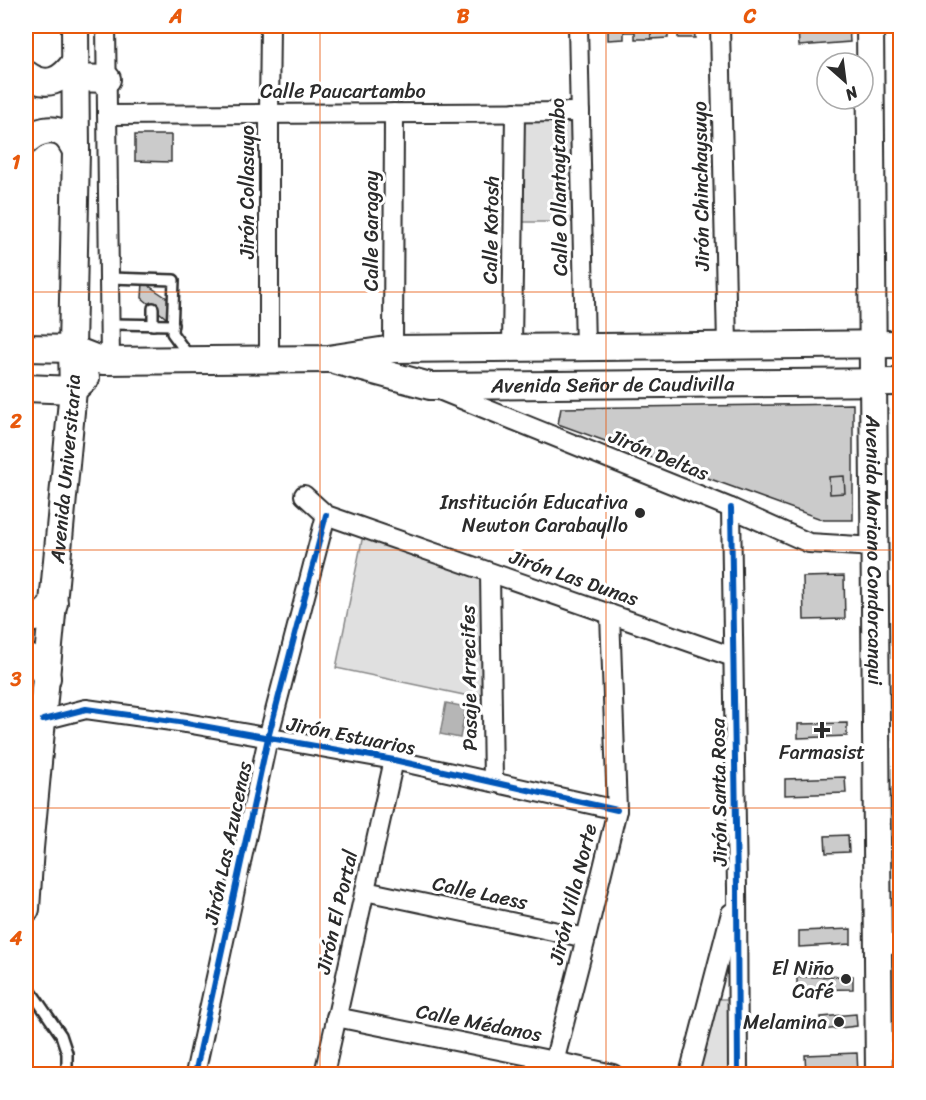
<svg xmlns="http://www.w3.org/2000/svg" width="926" height="1100" viewBox="0 0 926 1100" font-family="Sriracha,sans-serif">
  <style>
    .green { fill: #e0e0e0; stroke: #868686; stroke-width: 1.5 }
    .water { fill: #b6b6b6; stroke: #7e7e7e; stroke-width: 1.5 }
    .building { fill: #cbcbcb; stroke: #2b2b2b; stroke-width: 1.5 }
    .lines { fill: none; stroke-linecap: round; stroke-linejoin: round }
    .service-casing { stroke: #2b2b2b; stroke-width: 14 }
    .minor-casing { stroke: #2b2b2b; stroke-width: 22 }
    .secondary-casing { stroke: #2b2b2b; stroke-width: 30 }
    .service { stroke: #fff; stroke-width: 9 }
    .minor { stroke: #fff; stroke-width: 18 }
    .secondary { stroke: #fff; stroke-width: 26 }
    .cycleway-casing { stroke: #fff; stroke-width: 10 }
    .cycleway { stroke: #0057b8; stroke-width: 6 }
    .grid { fill: none; stroke: #e8590c; stroke-width: 1.5; stroke-opacity: 0.55 }
    .poi-dot { fill: #2b2b2b; stroke: #fff; stroke-width: 2 }
    .labels { text-anchor: middle; dominant-baseline: central; stroke-width: 6; stroke-linejoin: round; paint-order: stroke }
    .street-label { font-size: 20px; fill: #2b2b2b; stroke: #fff }
    .poi-label { font-size: 20px; fill: #2b2b2b; stroke: #fff; text-anchor: end }
    .neatline { fill: none; stroke: #e8590c; stroke-width: 2 }
    .grid-label { font-size: 20px; text-anchor: middle; font-weight: bold; fill: #e8590c }
  </style>
  <rect width="100%" height="100%" fill="#fff"/>
  <filter id="ink" filterUnits="userSpaceOnUse"><feTurbulence type="fractalNoise" baseFrequency=".0167" numOctaves="2"/><feDisplacementMap in="SourceGraphic" scale="12" xChannelSelector="R" yChannelSelector="G"/><feConvolveMatrix kernelMatrix="1 2 1 2 8 2 1 2 1" color-interpolation-filters="sRGB"/></filter>
  <g filter="url(#ink)">
    <g class="green">
      <path d="M524 120H576V222H523Z"/>
      <path d="M363 535 484 579 483 699 336 668Z"/>
      <path d="M715 999H728V1074H697Z"/>
    </g>
    <path class="water" d="M446 703 466 707 460 738 440 734Z"/>
    <g class="building">
      <path d="M608 26H647V27H651V39H635V32H624V39L608 40Z"/>
      <path d="M655 26H694L695 38H678V31H668V38L651 39V27H655Z"/>
      <path d="M823 26H849L850 42 799 46 798 27Z"/>
      <path d="M135 135H171V162L135 161Z"/>
      <path d="M143 282 173 302 171 322 142 298Z"/>
      <path d="M853 404V520H824L558 424 561 408Z"/>
      <path d="M844 476 845 493 830 494 829 477Z"/>
      <path d="M844 576 845 619 804 620 803 577Z"/>
      <path d="M847 723V736L798 738V724Z"/>
      <path d="M845 777 846 793 785 795V779Z"/>
      <path d="M848 835 849 852 826 853 825 836Z"/>
      <path d="M851 929V944L799 947V931Z"/>
      <path d="M853 976V989L797 990V977Z"/>
      <path d="M856 1014 857 1026 822 1030 821 1017Z"/>
      <path d="M857 1053 858 1074H806L805 1055Z"/>
    </g>
    <g class="lines">
      <defs>
        <g id="service">
          <path d="M109 278 174 280 172 333 189 356"/>
          <path d="M111 324 173 325"/>
          <path d="M153 325V308"/>
          <path d="M26 984 61 1035 67 1053V1074"/>
        </g>
        <g id="minor">
          <path d="M106 26 110 361"/>
          <path d="M578 26 585 347"/>
          <path d="M720 26 727 345"/>
          <path d="M107 115 580 112"/>
          <path d="M512 348 515 112"/>
          <path d="M393 349 394 113"/>
          <path d="M269 359V114L270 26"/>
          <path d="M439 390 731 508 809 543 875 547"/>
          <path d="M304 495 326 515 733 657"/>
          <path d="M731 508 737 888 738 1074"/>
          <path d="M490 573 493 782"/>
          <path d="M43 720 86 709 186 723 394 760 617 810"/>
          <path d="M365 891 586 938"/>
          <path d="M878 944H900"/>
          <path d="M336 1017 554 1061 613 1074"/>
          <path d="M195 1074 268 738 326 515"/>
          <path d="M324 1074 394 760"/>
          <path d="M551 1074 586 938 617 810 610 614"/>
          <path d="M689 1074 731 913"/>
        </g>
        <g id="secondary">
          <path id="s1" d="M870 26 879 1074"/>
          <path d="M26 74C46 89 62 81 75 62"/>
          <path d="M75 78 107 79"/>
          <path d="M26 141C36 131 53 126 65 135 70 139 73 145 76 151"/>
          <path d="M26 348 72 349 103 361 328 359 393 349 900 344"/>
          <path id="s2" d="M337 361 430 386 900 382"/>
          <path d="M26 388 73 390 86 378"/>
          <path d="M26 619C39 619 46 613 54 603"/>
          <path d="M26 657C37 661 41 668 47 678"/>
          <path id="s3" d="M26 909 30 848 73 390 72 349 76 151 75 26"/>
        </g>
      </defs>
      <use href="#service" class="service-casing"/>
      <use href="#minor" class="minor-casing"/>
      <use href="#secondary" class="secondary-casing"/>
      <use href="#service" class="service"/>
      <use href="#minor" class="minor"/>
      <use href="#secondary" class="secondary"/>
      <defs>
        <g id="cycleway">
          <path d="M731 508 737 888 738 1074"/>
          <path d="M43 720 86 709 186 723 394 760 617 810"/>
          <path d="M195 1074 268 738 326 515"/>
        </g>
      </defs>
      <use href="#cycleway" class="cycleway-casing"/>
      <use href="#cycleway" class="cycleway"/>
    </g>
  </g>
  <path class="grid" d="M320 26V1074M606 26V1074M26 292H900M26 550H900M26 808H900"/>
  <g class="poi-dot">
    <circle cx="640" cy="513" r="6"/>
    <path d="M819 721h6v6h6v6h-6v6h-6v-6h-6v-6h6z"/>
    <circle cx="846" cy="979" r="6"/>
    <circle cx="839" cy="1022" r="6"/>
  </g>
  <g class="labels">
    <g class="street-label">
      <text x="343" y="91">Calle Paucartambo</text>
      <text transform="translate(701 186) rotate(-91)">Jirón Chinchaysuyo</text>
      <text transform="translate(559 187) rotate(-91)">Calle Ollantaytambo</text>
      <text transform="translate(247 192) rotate(-90)">Jirón Collasuyo</text>
      <text transform="translate(491 230) rotate(-89)">Calle Kotosh</text>
      <text transform="translate(371 231) rotate(-90)">Calle Garagay</text>
      <text stroke="none"><textPath href="#s2" startOffset="279">Avenida Señor de Caudivilla</textPath></text>
      <text transform="translate(659 455) rotate(22)">Jirón Deltas</text>
      <text stroke="none"><textPath href="#s3" startOffset="442">Avenida Universitaria</textPath></text>
      <text stroke="none"><textPath href="#s1" startOffset="524">Avenida Mariano Condorcanqui</textPath></text>
      <text transform="translate(574 578) rotate(19)">Jirón Las Dunas</text>
      <text transform="translate(469 678) rotate(-91)">Pasaje Arrecifes</text>
      <text transform="translate(351 736) rotate(11)">Jirón Estuarios</text>
      <text transform="translate(719 792) rotate(-91)">Jirón Santa Rosa</text>
      <text transform="translate(228 843) rotate(-78)">Jirón Las Azucenas</text>
      <text transform="translate(480 893) rotate(12)">Calle Laess</text>
      <text transform="translate(573 894) rotate(-76)">Jirón Villa Norte</text>
      <text transform="translate(337 912) rotate(-77)">Jirón El Portal</text>
      <text transform="translate(479 1023) rotate(11)">Calle Médanos</text>
    </g>
    <g class="poi-label">
      <text x="628" y="502">Institución Educativa<tspan x="628" dy="23">Newton Carabayllo</tspan></text>
      <text x="822" y="752" text-anchor="middle">Farmasist</text>
      <text x="834" y="968">El Niño<tspan x="834" dy="23">Café</tspan></text>
      <text x="827" y="1022">Melamina</text>
    </g>
  </g>
  <rect width="926" height="1100" fill="none" stroke="#fff" stroke-width="66"/>
  <g transform="translate(845 81) rotate(152)"><circle r="28" fill="#ffffff" stroke="#aaaaaa" stroke-width="1.5"/>
  <path d="M0-4.5L10 22L0 15L-10 22Z" fill="#2b2b2b"/>
  <text y="-9" font-size="16" font-weight="bold" text-anchor="middle" fill="#2b2b2b">N</text>
  </g>
  <rect x="33" y="33" width="860" height="1034" class="neatline"/>
  <g class="grid-label">
    <text x="176" y="23">A</text>
    <text x="463" y="23">B</text>
    <text x="750" y="23">C</text>
    <text x="16" y="169">1</text>
    <text x="16" y="428">2</text>
    <text x="16" y="686">3</text>
    <text x="16" y="945">4</text>
  </g>
</svg>
